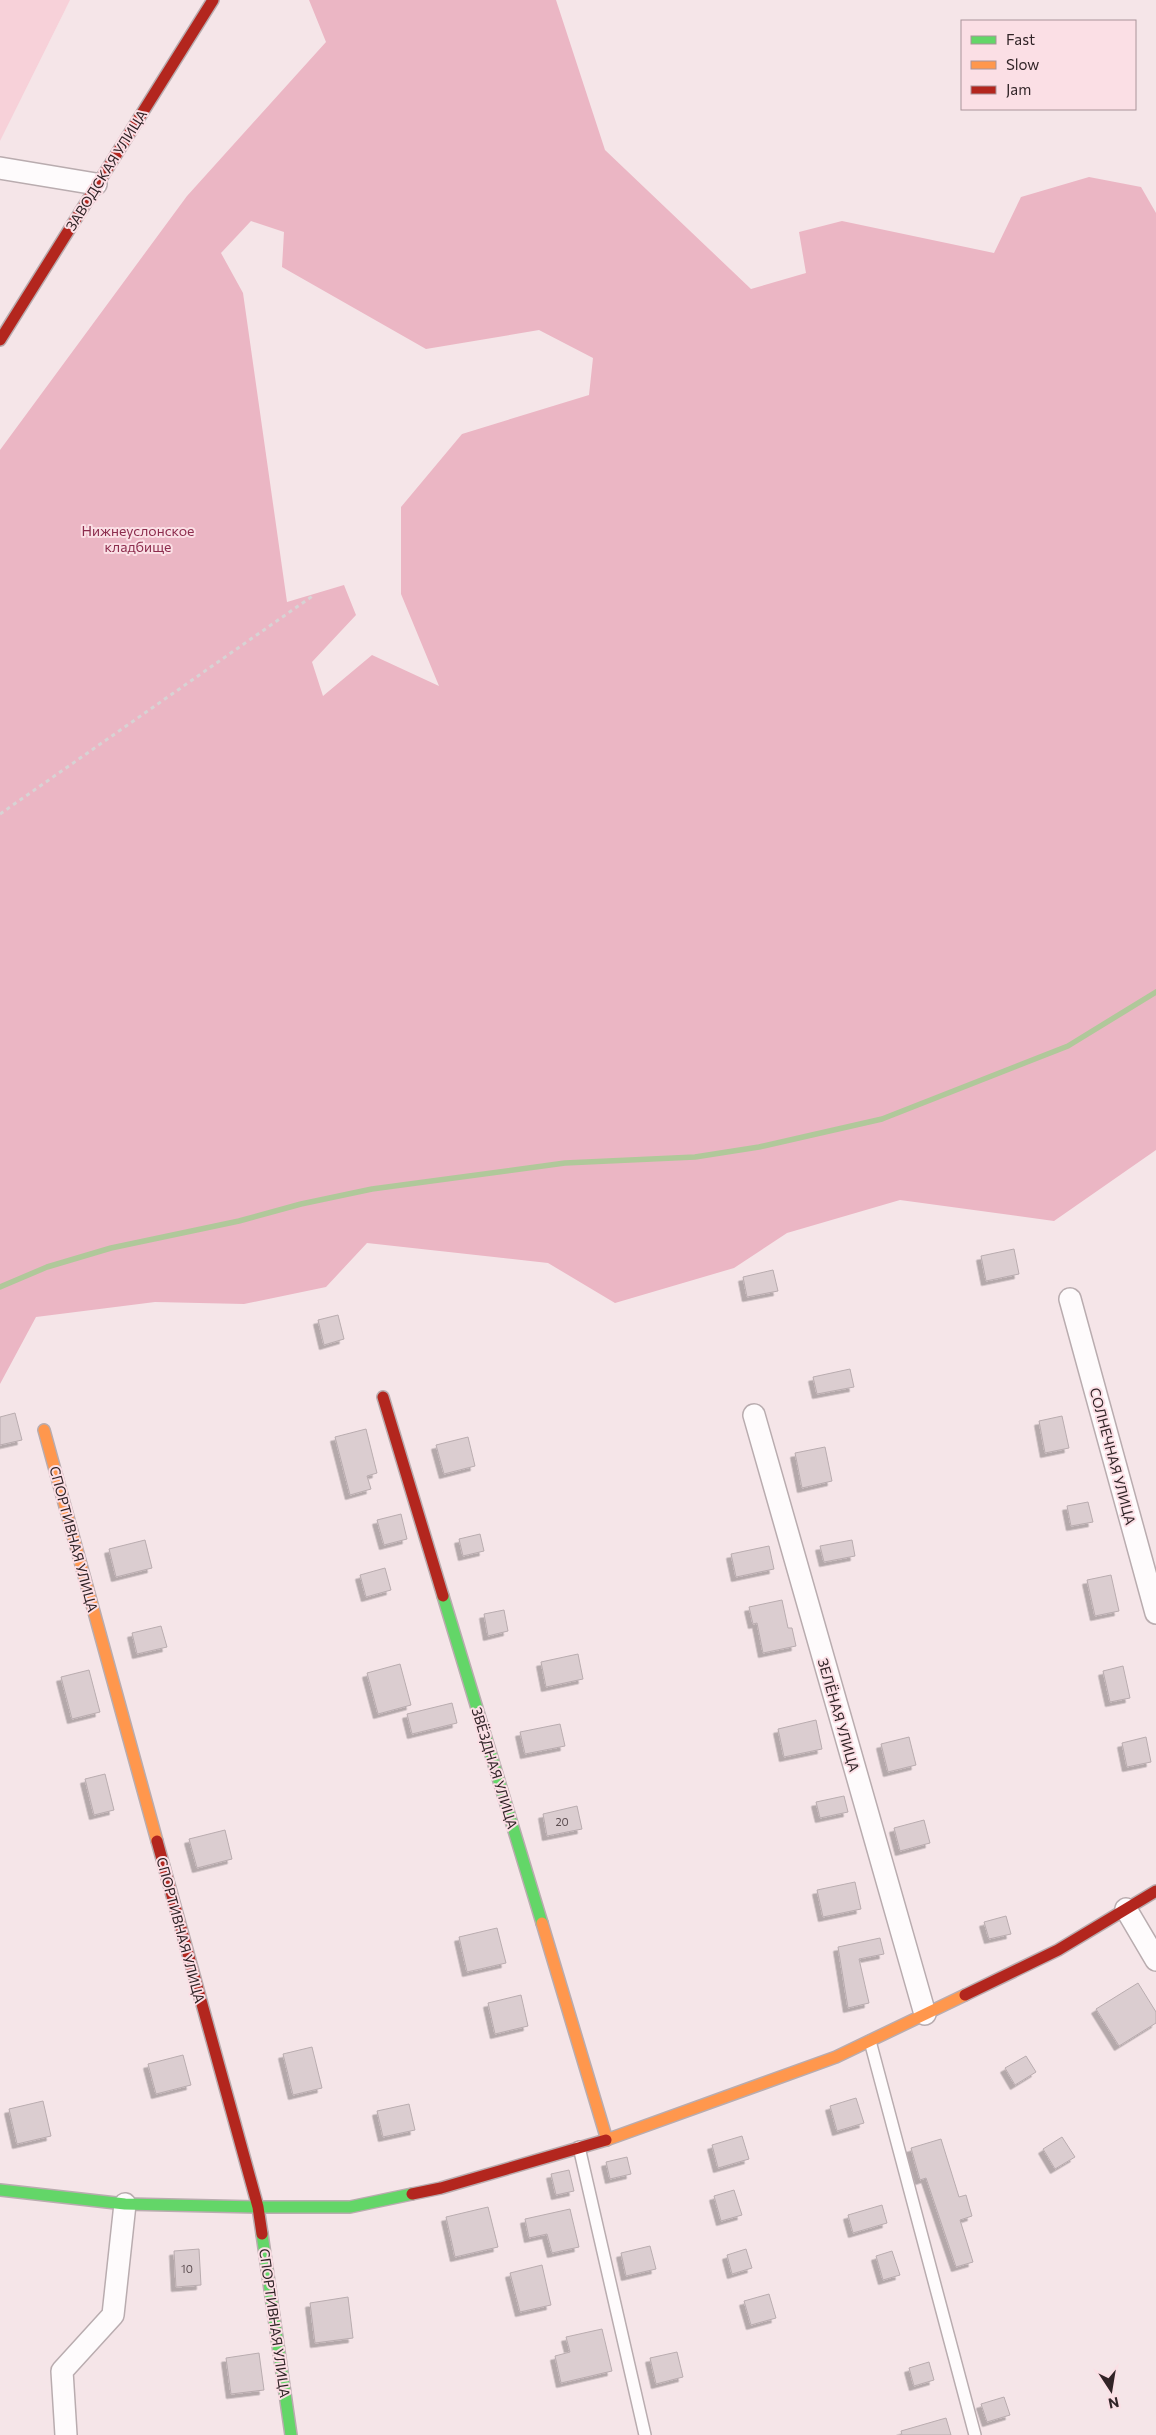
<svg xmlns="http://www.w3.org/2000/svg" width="1156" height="2435" viewBox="0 0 1156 2435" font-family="Commissioner,sans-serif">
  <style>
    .green { fill: #f7d1d9 }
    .forest { fill: #ebb6c4; fill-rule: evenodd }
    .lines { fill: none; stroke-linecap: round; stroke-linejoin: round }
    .stream { stroke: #b0c89a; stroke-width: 5.5 }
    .building { fill: #dbcdd0; stroke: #b9acaf; filter: url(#shadow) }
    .lane-casing { stroke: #b9acaf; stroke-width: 14 }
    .street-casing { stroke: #b9acaf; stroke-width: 24 }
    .fast-casing { stroke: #b9acaf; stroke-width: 14 }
    .slow-casing { stroke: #b9acaf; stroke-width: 14 }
    .jam-casing { stroke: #b9acaf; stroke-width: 14 }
    .path { stroke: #d7d3d4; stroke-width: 3; stroke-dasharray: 4 4; stroke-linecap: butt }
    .lane { stroke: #fefbfc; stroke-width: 11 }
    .street { stroke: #fefbfc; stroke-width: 21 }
    .fast { stroke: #63d668; stroke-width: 11 }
    .slow { stroke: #ff974d; stroke-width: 11 }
    .jam { stroke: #b3261e; stroke-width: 11 }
    .labels { text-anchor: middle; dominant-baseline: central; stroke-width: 4; stroke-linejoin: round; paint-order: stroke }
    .number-label { font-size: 11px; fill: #5c4e51 }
    .street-label { font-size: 14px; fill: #312427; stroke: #fbdfe5 }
    .park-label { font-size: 14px; fill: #8c2c4d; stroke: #fbdfe5 }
  </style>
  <defs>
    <filter id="shadow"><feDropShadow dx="-4.5" dy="4.5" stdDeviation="0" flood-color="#0004"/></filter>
  </defs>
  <rect width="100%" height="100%" fill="#f5e5e8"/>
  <path class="green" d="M0 0H70L0 141Z"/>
  <path class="forest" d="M309 0H556L605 150 751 289 806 273 799 232 842 221 994 253 1021 197 1089 177 1141 187 1156 213V1150L1054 1221 900 1200 787 1233 734 1268 615 1303 548 1263 367 1243 326 1287 244 1304 155 1302 36 1317 0 1384V450L187 196 326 42ZM251 221 284 232 282 267 426 349 539 330 593 358 589 395 462 434 401 507V594L439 686 372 655 323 696 312 662 356 615 344 585 287 602 243 293 221 253Z"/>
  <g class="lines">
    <path class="stream" d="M0 1287 47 1267 111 1248 239 1221 301 1204 372 1189 565 1163 695 1157 759 1147 882 1119 1068 1046 1156 992"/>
  </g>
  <g class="building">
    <path d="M1014 1249 1019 1274 986 1281 981 1256Z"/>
    <path d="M773 1270 778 1291 747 1297 743 1277Z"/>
    <path d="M338 1315 344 1339 324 1345 318 1320Z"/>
    <path d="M850 1369 854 1387 817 1394 813 1377Z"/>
    <path d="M15 1413 22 1440 0 1445V1417Z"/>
    <path d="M1062 1416 1069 1448 1045 1453 1039 1421Z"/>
    <path d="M366 1429 377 1473 367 1476 371 1489 350 1495 335 1437Z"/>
    <path d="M468 1437 475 1466 444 1474 436 1445Z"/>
    <path d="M825 1447 832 1481 802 1488 795 1453Z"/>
    <path d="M1088 1502 1093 1522 1071 1526 1067 1506Z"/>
    <path d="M401 1514 407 1539 384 1545 377 1520Z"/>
    <path d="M480 1534 484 1551 463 1556 459 1539Z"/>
    <path d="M145 1540 152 1568 116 1577 109 1549Z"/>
    <path d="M852 1540 855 1556 824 1562 820 1546Z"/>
    <path d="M769 1546 774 1569 736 1577 731 1554Z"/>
    <path d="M385 1568 391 1590 366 1597 360 1575Z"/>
    <path d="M1111 1575 1119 1611 1095 1616 1087 1580Z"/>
    <path d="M782 1600 788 1628H792L796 1646 763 1653 757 1623 753 1624 749 1607Z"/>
    <path d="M504 1610 508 1631 488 1636 484 1614Z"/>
    <path d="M161 1626 167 1647 137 1654 132 1633Z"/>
    <path d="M578 1654 583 1679 546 1687 541 1662Z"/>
    <path d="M400 1664 411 1705 378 1714 367 1673Z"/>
    <path d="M1123 1666 1130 1698 1110 1702 1103 1671Z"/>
    <path d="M89 1670 100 1712 72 1719 61 1677Z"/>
    <path d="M452 1703 457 1723 412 1734 407 1714Z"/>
    <path d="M816 1720 822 1749 784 1757 778 1729Z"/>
    <path d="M560 1724 565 1746 525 1754 520 1732Z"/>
    <path d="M909 1737 916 1765 888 1772 881 1744Z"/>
    <path d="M1146 1737 1151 1762 1127 1767 1122 1743Z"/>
    <path d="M105 1774 114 1810 94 1815 85 1779Z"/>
    <path d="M844 1796 848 1812 820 1818 816 1802Z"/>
    <path d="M577 1806 582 1829 547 1836 543 1814Z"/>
    <path d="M924 1820 930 1843 900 1851 894 1828Z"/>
    <path d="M225 1830 232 1859 197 1868 189 1839Z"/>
    <path d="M855 1882 861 1909 823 1917 817 1890Z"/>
    <path d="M1006 1916 1011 1934 989 1939 984 1922Z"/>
    <path d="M497 1928 506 1963 467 1972 459 1937Z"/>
    <path d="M880 1938 884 1954 859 1959 869 2003 848 2008 838 1947Z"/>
    <path d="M1138 1983 1156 2012V2023L1119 2046 1096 2009Z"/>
    <path d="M521 1995 528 2026 495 2034 488 2003Z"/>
    <path d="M312 2047 322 2088 293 2095 283 2054Z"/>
    <path d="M183 2055 191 2085 156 2094 148 2064Z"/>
    <path d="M1026 2056 1036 2072 1015 2085 1005 2068Z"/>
    <path d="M856 2098 864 2123 837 2131 830 2106Z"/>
    <path d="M43 2101 51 2136 17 2144 9 2109Z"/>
    <path d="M409 2104 415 2130 383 2137 377 2111Z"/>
    <path d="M742 2136 749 2159 718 2168 712 2145Z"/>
    <path d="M1062 2137 1075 2157 1055 2169 1043 2149Z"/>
    <path d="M941 2139 959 2197 966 2195 972 2216 960 2220 973 2262 956 2267 926 2178 920 2180 911 2148Z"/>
    <path d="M627 2157 631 2174 610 2179 606 2162Z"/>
    <path d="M569 2170 574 2191 556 2195 551 2174Z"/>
    <path d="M734 2190 742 2215 721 2221 714 2196Z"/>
    <path d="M882 2205 887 2223 853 2233 848 2215Z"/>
    <path d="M488 2207 498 2247 455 2257 446 2217Z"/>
    <path d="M570 2209 579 2247 552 2253 547 2234 529 2238 525 2219Z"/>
    <path d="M650 2246 656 2269 626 2276 621 2253Z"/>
    <path d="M199 2249 201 2285 176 2287 174 2251Z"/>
    <path d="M746 2249 752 2268 732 2274 727 2255Z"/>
    <path d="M892 2251 900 2275 883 2280 876 2256Z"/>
    <path d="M542 2265 551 2305 520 2312 510 2273Z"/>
    <path d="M769 2294 776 2318 751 2325 744 2301Z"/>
    <path d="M348 2297 353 2338 315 2343 310 2303Z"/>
    <path d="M602 2329 612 2371 561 2383 555 2356 570 2352 566 2337Z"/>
    <path d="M677 2352 683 2377 656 2384 650 2358Z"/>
    <path d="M259 2353 264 2390 231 2394 226 2358Z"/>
    <path d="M929 2362 934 2380 914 2386 909 2368Z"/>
    <path d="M1004 2397 1010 2415 987 2422 981 2404Z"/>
    <path d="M946 2418 951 2435H902L901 2431Z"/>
  </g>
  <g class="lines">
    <defs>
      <g id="lane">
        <path d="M870 2041 975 2435"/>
        <path d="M579 2147 645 2435"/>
      </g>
      <g id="street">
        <path d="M0 168 96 184"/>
        <path d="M1070 1299 1156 1613"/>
        <path d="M754 1415 925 2014"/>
        <path d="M1126 1909 1156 1960"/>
        <path d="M66 2435 62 2371 113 2315 125 2204"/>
      </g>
      <g id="fast">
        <path d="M443 1596 542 1923"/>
        <path d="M0 2190 125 2204 258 2207H350L412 2194"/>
        <path d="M262 2234 291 2435"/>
      </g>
      <g id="slow">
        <path d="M44 1430 157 1841"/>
        <path d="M542 1923 607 2140"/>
        <path d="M606 2140 836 2057 965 1995"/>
      </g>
      <g id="jam">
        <path d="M0 340 213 0"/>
        <path d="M383 1397 443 1596"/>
        <path d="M157 1841 258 2207 262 2234"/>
        <path d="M965 1995 1058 1950 1156 1891"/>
        <path d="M412 2194 441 2188 606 2140"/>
      </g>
    </defs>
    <use href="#lane" class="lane-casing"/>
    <use href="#street" class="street-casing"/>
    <use href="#fast" class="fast-casing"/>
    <use href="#slow" class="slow-casing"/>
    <use href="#jam" class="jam-casing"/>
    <path class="path" d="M0 814 314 595"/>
    <use href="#lane" class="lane"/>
    <use href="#street" class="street"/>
    <use href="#fast" class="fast"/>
    <use href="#slow" class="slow"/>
    <use href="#jam" class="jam"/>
  </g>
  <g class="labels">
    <g class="number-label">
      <text x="562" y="1821">20</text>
      <text x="187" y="2268">10</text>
    </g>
    <g class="street-label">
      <text transform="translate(106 170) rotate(-58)">ЗАВОДСКАЯ УЛИЦА</text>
      <text transform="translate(1113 1456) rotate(75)">СОЛНЕЧНАЯ УЛИЦА</text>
      <text transform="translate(74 1539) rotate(75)">СПОРТИВНАЯ УЛИЦА</text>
      <text transform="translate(839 1715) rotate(74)">ЗЕЛЁНАЯ УЛИЦА</text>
      <text transform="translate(495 1768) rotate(73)">ЗВЁЗДНАЯ УЛИЦА</text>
      <text transform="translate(181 1930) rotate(75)">СПОРТИВНАЯ УЛИЦА</text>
      <text transform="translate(275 2323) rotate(82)">СПОРТИВНАЯ УЛИЦА</text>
    </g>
    <g class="park-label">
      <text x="138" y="530">Нижнеуслонское<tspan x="138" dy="16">кладбище</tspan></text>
    </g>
  </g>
  <rect x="961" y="20" width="175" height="90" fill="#fbdfe5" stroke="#aa9499"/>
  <rect x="971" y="36" width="25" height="8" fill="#63d668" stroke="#aa9499"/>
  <text x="1006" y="45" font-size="15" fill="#312427">Fast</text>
  <rect x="971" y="61" width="25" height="8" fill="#ff974d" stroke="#aa9499"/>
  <text x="1006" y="70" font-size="15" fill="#312427">Slow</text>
  <rect x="971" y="86" width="25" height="8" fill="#b3261e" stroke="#aa9499"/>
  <text x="1006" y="95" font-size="15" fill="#312427">Jam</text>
  <g transform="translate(1111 2390) rotate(168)" stroke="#fbdfe5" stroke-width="4" paint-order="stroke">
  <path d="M0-4L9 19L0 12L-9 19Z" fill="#312427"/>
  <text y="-8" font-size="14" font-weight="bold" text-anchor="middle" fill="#312427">N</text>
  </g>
</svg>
